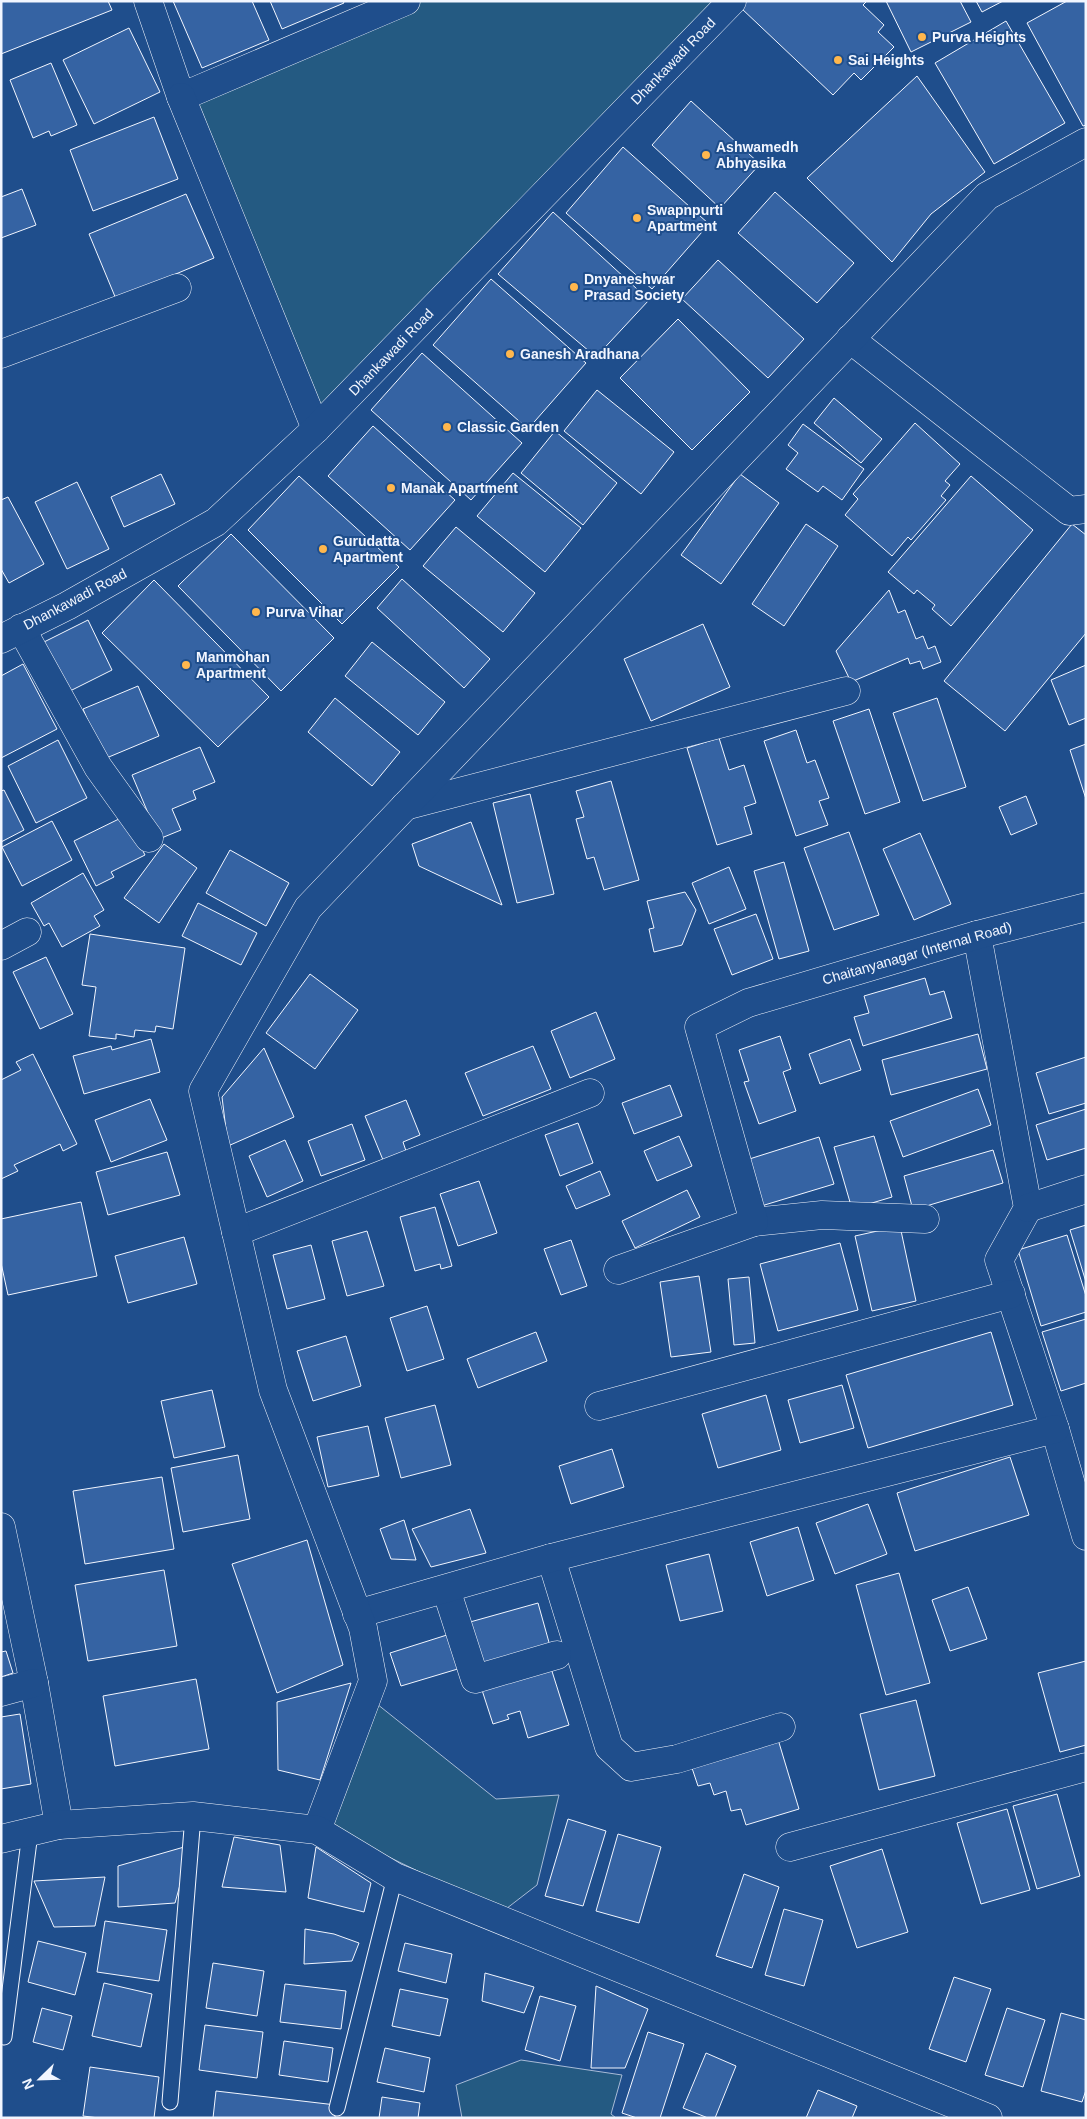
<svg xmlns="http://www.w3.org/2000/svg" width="1087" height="2119" viewBox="0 0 1087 2119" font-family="Arial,sans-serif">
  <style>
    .green { fill: #245a82; stroke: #a8bbd7 }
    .building { fill: #3563a3; stroke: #f2f6ff }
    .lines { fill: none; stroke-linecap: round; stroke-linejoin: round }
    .service-casing { stroke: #f2f6ff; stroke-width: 17 }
    .minor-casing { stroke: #f2f6ff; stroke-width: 29 }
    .service { stroke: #1f4e8c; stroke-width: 15 }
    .minor { stroke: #1f4e8c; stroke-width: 28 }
    .poi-dot { fill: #ffb74d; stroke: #1f4e8c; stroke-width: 2 }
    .labels { text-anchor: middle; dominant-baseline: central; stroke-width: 4; stroke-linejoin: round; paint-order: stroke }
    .poi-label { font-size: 14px; font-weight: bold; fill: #f2f6ff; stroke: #1f4e8c; text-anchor: start }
    .street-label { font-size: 14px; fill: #f2f6ff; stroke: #1f4e8c }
  </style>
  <rect width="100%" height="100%" fill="#1f4e8c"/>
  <g class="green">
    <path d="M406 1H733L316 429 181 97Z"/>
    <path d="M367 1696 496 1799 559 1795 537 1885 502 1912 327 1827Z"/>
    <path d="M521 2060 622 2075 611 2114 616 2118H462L456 2085Z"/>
  </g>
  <g class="building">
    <path d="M1 1H108L112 10 1 54Z"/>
    <path d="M173 1H252L269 40 202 68Z"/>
    <path d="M270 1H343L344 3 282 29Z"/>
    <path d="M747 1H867L863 5 884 25 878 32 894 47 861 80 854 73 833 95 741 8Z"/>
    <path d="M886 1H960L971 22 911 52Z"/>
    <path d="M976 1H1003L982 12Z"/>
    <path d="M1067 1H1086V125L1083 126 1027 23Z"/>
    <path d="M1006 21 1065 123 994 164 935 63Z"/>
    <path d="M129 28 160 92 94 124 63 60Z"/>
    <path d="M51 63 77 125 51 136 49 131 33 138 10 80Z"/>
    <path d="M917 76 985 172 931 214 892 262 807 178Z"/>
    <path d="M691 101 760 164 720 208 652 145Z"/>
    <path d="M154 117 178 179 93 211 70 150Z"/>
    <path d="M623 147 709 224 652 289 566 213Z"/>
    <path d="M22 189 36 225 1 238V197Z"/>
    <path d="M775 192 854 263 817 303 738 233Z"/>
    <path d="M186 194 214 258 116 299 89 234Z"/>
    <path d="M553 212 649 300 596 357 498 274Z"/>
    <path d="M718 260 804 339 768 378 682 299Z"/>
    <path d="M491 279 586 363 528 429 433 345Z"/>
    <path d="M678 319 750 392 692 450 620 378Z"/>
    <path d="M422 353 522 443 471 500 371 410Z"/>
    <path d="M597 390 674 452 641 494 564 431Z"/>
    <path d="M834 398 882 439 861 463 814 423Z"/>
    <path d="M915 423 960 464 945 481 950 485 941 496 946 500 911 540 908 537 892 556 845 515 858 499 853 494Z"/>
    <path d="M803 424 864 469 842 500 823 486 818 492 786 469 798 453 788 445Z"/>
    <path d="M373 426 455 500 410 550 328 476Z"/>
    <path d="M555 431 617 483 583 525 521 473Z"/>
    <path d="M513 473 581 528 545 572 477 516Z"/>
    <path d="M161 474 175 504 124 527 111 497Z"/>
    <path d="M740 474 779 503 721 584 681 555Z"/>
    <path d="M299 476 399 567 342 624 248 530Z"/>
    <path d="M971 476 1033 530 951 626 932 609 935 605 917 590 914 594 888 572Z"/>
    <path d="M77 482 109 549 67 569 35 502Z"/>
    <path d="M8 497 44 564 9 583 1 569V500Z"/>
    <path d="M806 524 838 546 784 626 752 604Z"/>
    <path d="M1072 524 1086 535V633L1005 731 944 681Z"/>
    <path d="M456 527 535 593 503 632 423 566Z"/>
    <path d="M231 534 334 638 281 691 178 586Z"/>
    <path d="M402 579 490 659 464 688 377 608Z"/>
    <path d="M154 580 269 697 218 747 102 633Z"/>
    <path d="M889 590 898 613 905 610 916 639 923 636 928 649 935 646 941 662 923 669 920 661 910 664 908 658 851 682 836 651Z"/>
    <path d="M88 620 112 670 68 692 44 642Z"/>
    <path d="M703 624 730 687 651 721 624 659Z"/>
    <path d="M372 642 445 702 418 735 345 676Z"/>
    <path d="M23 664 57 729 1 758V676Z"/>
    <path d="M1086 665V718L1069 725 1051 680Z"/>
    <path d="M138 686 159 736 104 759 83 709Z"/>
    <path d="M335 698 400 752 372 786 308 732Z"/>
    <path d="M937 698 966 787 923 801 893 713Z"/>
    <path d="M869 709 900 802 865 814 833 721Z"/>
    <path d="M796 730 807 763 815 760 829 798 819 801 828 825 796 836 764 741Z"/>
    <path d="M719 738 729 770 744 765 756 803 744 807 752 834 717 845 687 748Z"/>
    <path d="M58 740 87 798 36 823 8 766Z"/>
    <path d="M1086 744V799L1070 750Z"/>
    <path d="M200 747 215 782 193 791 196 799 172 809 181 830 159 839 132 775Z"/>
    <path d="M611 781 639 880 604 890 594 857 587 859 576 819 584 817 576 791Z"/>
    <path d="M4 790 24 830 1 842V791Z"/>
    <path d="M530 794 554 894 517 903 493 803Z"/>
    <path d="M1026 796 1037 824 1011 835 999 807Z"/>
    <path d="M125 816 145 855 111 872 114 877 96 886 74 841Z"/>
    <path d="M52 821 72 860 22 886 2 847Z"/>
    <path d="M471 822 502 905 419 866 412 844Z"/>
    <path d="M849 832 879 915 834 930 804 848Z"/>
    <path d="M920 833 951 904 914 920 883 849Z"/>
    <path d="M164 844 197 868 159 923 124 898Z"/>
    <path d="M230 850 289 883 266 926 206 893Z"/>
    <path d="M784 862 809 951 779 959 754 871Z"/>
    <path d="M729 867 746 909 709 924 692 883Z"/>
    <path d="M83 873 104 910 94 916 100 926 62 947 49 923 44 926 31 903Z"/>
    <path d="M685 892 696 910 682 945 654 952 649 929 654 928 647 901Z"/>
    <path d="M198 903 257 933 241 965 182 936Z"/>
    <path d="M756 914 773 959 732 975 714 929Z"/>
    <path d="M90 934 185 948 173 1029 156 1026 155 1032 135 1030 134 1037 116 1034V1039L89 1036 96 987 82 985Z"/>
    <path d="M46 957 73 1014 40 1029 13 972Z"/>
    <path d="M310 974 358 1010 315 1069 266 1033Z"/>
    <path d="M925 978 930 995 944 991 952 1018 863 1046 854 1017 869 1013 864 996Z"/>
    <path d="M596 1012 615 1059 570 1078 551 1031Z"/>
    <path d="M978 1034 987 1069 891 1095 882 1060Z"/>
    <path d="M780 1036 791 1069 783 1072 796 1111 759 1124 744 1082 749 1081 739 1050Z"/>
    <path d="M151 1039 160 1072 84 1094 73 1056 111 1046 112 1050Z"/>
    <path d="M850 1039 861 1070 820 1084 809 1054Z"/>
    <path d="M533 1046 551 1089 483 1116 465 1073Z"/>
    <path d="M264 1048 294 1117 228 1146 222 1097Z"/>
    <path d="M33 1054 77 1144 63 1151 60 1144 14 1165 18 1171 1 1179V1080L21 1070 16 1062Z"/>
    <path d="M1086 1057V1103L1049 1114 1036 1073Z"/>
    <path d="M670 1085 682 1116 634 1134 622 1103Z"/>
    <path d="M978 1089 991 1125 903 1157 890 1121Z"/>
    <path d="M150 1099 167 1140 111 1162 95 1120Z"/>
    <path d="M406 1100 420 1135 403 1142 406 1151 383 1160 365 1116Z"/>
    <path d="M1086 1109V1148L1047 1160 1036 1125Z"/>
    <path d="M578 1123 593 1163 560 1176 545 1135Z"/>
    <path d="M352 1124 365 1160 321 1176 308 1141Z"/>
    <path d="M679 1136 692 1166 657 1181 644 1151Z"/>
    <path d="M874 1136 892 1197 852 1209 834 1147Z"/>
    <path d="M819 1137 834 1184 758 1207 743 1161Z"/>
    <path d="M285 1140 303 1181 267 1197 249 1156Z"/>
    <path d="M993 1150 1003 1183 913 1210 904 1176Z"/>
    <path d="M167 1152 180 1195 108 1215 96 1172Z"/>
    <path d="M600 1171 610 1195 576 1209 566 1186Z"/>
    <path d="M479 1181 497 1233 458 1246 440 1194Z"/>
    <path d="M687 1190 700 1217 635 1248 622 1221Z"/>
    <path d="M81 1202 97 1276 8 1295 1 1263V1219Z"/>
    <path d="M435 1207 452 1266 441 1269 440 1264 415 1271 400 1217Z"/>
    <path d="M1086 1225V1282L1070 1230Z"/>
    <path d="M900 1226 916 1301 872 1311 855 1236Z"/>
    <path d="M367 1231 384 1286 347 1296 332 1241Z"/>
    <path d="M1067 1235 1086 1296V1312L1041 1326 1018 1250Z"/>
    <path d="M184 1237 197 1284 128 1303 115 1256Z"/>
    <path d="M571 1240 587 1286 561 1295 544 1249Z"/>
    <path d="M840 1243 858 1310 778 1331 760 1264Z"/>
    <path d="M311 1245 325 1299 287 1309 273 1255Z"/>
    <path d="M699 1276 711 1352 671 1357 660 1282Z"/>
    <path d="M749 1277 755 1343 734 1345 728 1279Z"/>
    <path d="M427 1306 444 1359 407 1371 390 1318Z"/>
    <path d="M1086 1319V1383L1061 1391 1042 1332Z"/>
    <path d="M536 1332 547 1361 478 1388 467 1359Z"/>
    <path d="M991 1332 1013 1405 868 1448 846 1375Z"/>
    <path d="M346 1336 361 1386 313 1401 297 1351Z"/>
    <path d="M842 1385 854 1428 800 1443 788 1400Z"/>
    <path d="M212 1390 225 1447 174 1458 161 1401Z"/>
    <path d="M766 1395 781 1450 718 1468 702 1414Z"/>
    <path d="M435 1405 451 1465 401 1478 385 1418Z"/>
    <path d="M368 1426 379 1476 328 1487 317 1437Z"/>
    <path d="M612 1449 624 1487 571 1504 559 1466Z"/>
    <path d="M238 1455 250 1519 183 1532 171 1468Z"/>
    <path d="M1010 1457 1029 1515 915 1551 897 1493Z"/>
    <path d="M162 1477 174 1549 85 1564 73 1491Z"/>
    <path d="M868 1504 887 1554 835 1574 816 1523Z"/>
    <path d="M470 1509 486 1553 431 1567 412 1529Z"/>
    <path d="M404 1520 416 1560 391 1559 380 1529Z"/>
    <path d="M798 1527 814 1580 767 1596 750 1542Z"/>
    <path d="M307 1540 343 1665 277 1693 232 1564Z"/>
    <path d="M709 1554 723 1611 680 1621 666 1565Z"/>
    <path d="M164 1570 177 1646 88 1661 75 1585Z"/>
    <path d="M899 1573 930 1683 886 1695 856 1585Z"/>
    <path d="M968 1587 987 1639 950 1651 932 1600Z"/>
    <path d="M538 1603 550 1646 476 1667 463 1624Z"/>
    <path d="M450 1634 461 1668 401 1686 390 1653Z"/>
    <path d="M6 1651 13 1673 1 1677V1652Z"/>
    <path d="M1086 1661V1745L1060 1752 1038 1673Z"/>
    <path d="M550 1665 569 1725 528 1738 520 1711 507 1715 509 1719 493 1724 481 1687Z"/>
    <path d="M196 1679 209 1749 115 1766 103 1696Z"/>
    <path d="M351 1683 320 1780 278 1770 277 1702Z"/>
    <path d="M916 1700 935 1776 879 1790 860 1714Z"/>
    <path d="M20 1714 31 1784 1 1789V1717Z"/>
    <path d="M777 1736 799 1809 746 1825 741 1809 731 1811 726 1791 714 1795 710 1783 698 1786 690 1762Z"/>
    <path d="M1057 1794 1080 1876 1037 1889 1013 1806Z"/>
    <path d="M1007 1809 1030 1890 981 1904 957 1823Z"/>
    <path d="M568 1819 606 1831 583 1906 545 1896Z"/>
    <path d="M618 1834 661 1847 639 1923 596 1911Z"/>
    <path d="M234 1837 280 1845 286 1892 222 1887Z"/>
    <path d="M191 1845 175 1903 118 1907V1866Z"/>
    <path d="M316 1847 371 1883 364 1912 308 1898Z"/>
    <path d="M882 1849 908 1932 857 1948 830 1866Z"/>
    <path d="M744 1874 779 1887 752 1968 716 1956Z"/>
    <path d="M105 1877 95 1926 54 1927 34 1881Z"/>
    <path d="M784 1909 823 1920 804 1986 765 1975Z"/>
    <path d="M105 1921 167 1930 159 1981 97 1972Z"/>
    <path d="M305 1929 334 1934 359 1943 352 1961 304 1964Z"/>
    <path d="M38 1941 86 1953 75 1995 28 1982Z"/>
    <path d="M405 1943 452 1954 446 1983 398 1971Z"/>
    <path d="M213 1963 264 1971 257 2016 206 2008Z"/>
    <path d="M485 1973 534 1987 524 2013 482 2001Z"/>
    <path d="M954 1977 991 1989 966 2062 929 2049Z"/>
    <path d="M104 1983 152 1994 141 2047 92 2036Z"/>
    <path d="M285 1984 346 1991 341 2029 280 2022Z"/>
    <path d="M596 1986 648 2009 625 2068H591Z"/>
    <path d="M400 1989 448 1999 440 2036 392 2026Z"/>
    <path d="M540 1996 576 2006 560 2061 525 2050Z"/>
    <path d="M42 2008 72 2016 63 2050 33 2042Z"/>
    <path d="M1007 2008 1045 2020 1023 2087 985 2075Z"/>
    <path d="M1061 2013 1086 2020V2090L1082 2102 1041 2091Z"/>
    <path d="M205 2025 263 2032 257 2078 199 2070Z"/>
    <path d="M648 2032 684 2044 660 2118H637L622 2113Z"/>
    <path d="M284 2041 333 2048 328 2082 279 2075Z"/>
    <path d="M385 2048 430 2058 424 2092 377 2082Z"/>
    <path d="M706 2053 736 2066 715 2118H708L683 2108Z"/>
    <path d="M90 2067 159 2077 154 2118H99L83 2116Z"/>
    <path d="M818 2090 857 2106 852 2118H806Z"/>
    <path d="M216 2091 336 2105 335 2118H213Z"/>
    <path d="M382 2097 420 2103 418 2118H379Z"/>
  </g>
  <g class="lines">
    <defs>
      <g id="service">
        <path d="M4 2037 30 1833"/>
        <path d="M170 2102 193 1816"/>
        <path d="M337 2108 395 1877"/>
      </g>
      <g id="minor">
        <path d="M148 1 181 97 406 1"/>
        <path d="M181 97 316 429"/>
        <path d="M850 339 1069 511 1086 509"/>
        <path d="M1 354 177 288"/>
        <path d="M21 628 98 767 149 838"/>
        <path d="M1 639 67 606 216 522 316 429 732 1"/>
        <path d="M405 806 846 691"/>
        <path d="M977 935 1028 1208 999 1260 1055 1429 1086 1536"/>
        <path d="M1 946 27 932"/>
        <path d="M1028 1208 1086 1189"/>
        <path d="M754 1222 822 1215 925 1219"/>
        <path d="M236 1232 590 1093"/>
        <path d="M618 1270 754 1222 699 1027 748 1003 977 935 1086 907"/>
        <path d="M599 1406 1011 1294"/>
        <path d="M1 1527 34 1683 59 1825"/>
        <path d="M551 1558 609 1747 631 1767 677 1759 781 1727"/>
        <path d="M446 1589 475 1679 557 1655"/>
        <path d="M357 1614 551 1558 1055 1429"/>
        <path d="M1 1692 34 1683"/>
        <path d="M317 1830 373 1681 363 1628 273 1390 203 1091 308 908 987 196 1086 142"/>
        <path d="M1 1839 59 1825 193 1816 317 1830 395 1877 988 2118"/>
        <path d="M790 1847 1086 1767"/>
      </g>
    </defs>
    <use href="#service" class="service-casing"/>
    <use href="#minor" class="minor-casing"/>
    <use href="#service" class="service"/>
    <use href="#minor" class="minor"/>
  </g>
  <g class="poi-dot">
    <circle cx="922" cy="37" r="5"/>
    <circle cx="838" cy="60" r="5"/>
    <circle cx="706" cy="155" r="5"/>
    <circle cx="637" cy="218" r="5"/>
    <circle cx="574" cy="287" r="5"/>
    <circle cx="510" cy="354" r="5"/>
    <circle cx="447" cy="427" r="5"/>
    <circle cx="391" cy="488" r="5"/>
    <circle cx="323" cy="549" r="5"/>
    <circle cx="256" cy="612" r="5"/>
    <circle cx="186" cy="665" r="5"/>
  </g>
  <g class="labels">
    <g class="poi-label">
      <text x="932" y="37">Purva Heights</text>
      <text x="848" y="60">Sai Heights</text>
      <text x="716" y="147">Ashwamedh<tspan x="716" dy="16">Abhyasika</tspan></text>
      <text x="647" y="210">Swapnpurti<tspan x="647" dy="16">Apartment</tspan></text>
      <text x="584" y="279">Dnyaneshwar<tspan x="584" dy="16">Prasad Society</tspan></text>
      <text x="520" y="354">Ganesh Aradhana</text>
      <text x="457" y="427">Classic Garden</text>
      <text x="401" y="488">Manak Apartment</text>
      <text x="333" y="541">Gurudatta<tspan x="333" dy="16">Apartment</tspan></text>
      <text x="266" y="612">Purva Vihar</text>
      <text x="196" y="657">Manmohan<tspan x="196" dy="16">Apartment</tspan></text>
    </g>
    <g class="street-label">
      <text transform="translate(673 61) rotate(-46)">Dhankawadi Road</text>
      <text transform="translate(391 352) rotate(-46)">Dhankawadi Road</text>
      <text transform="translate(75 599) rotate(-28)">Dhankawadi Road</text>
      <text transform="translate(917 953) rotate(-16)">Chaitanyanagar (Internal Road)</text>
    </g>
  </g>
  <rect width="1087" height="2119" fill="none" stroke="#f2f6ff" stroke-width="5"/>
  <g transform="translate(40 2079) rotate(247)" stroke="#1f4e8c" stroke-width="4" paint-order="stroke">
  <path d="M0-4L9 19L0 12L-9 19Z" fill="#f2f6ff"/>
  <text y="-8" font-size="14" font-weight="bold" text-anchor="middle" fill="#f2f6ff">N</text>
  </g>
</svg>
